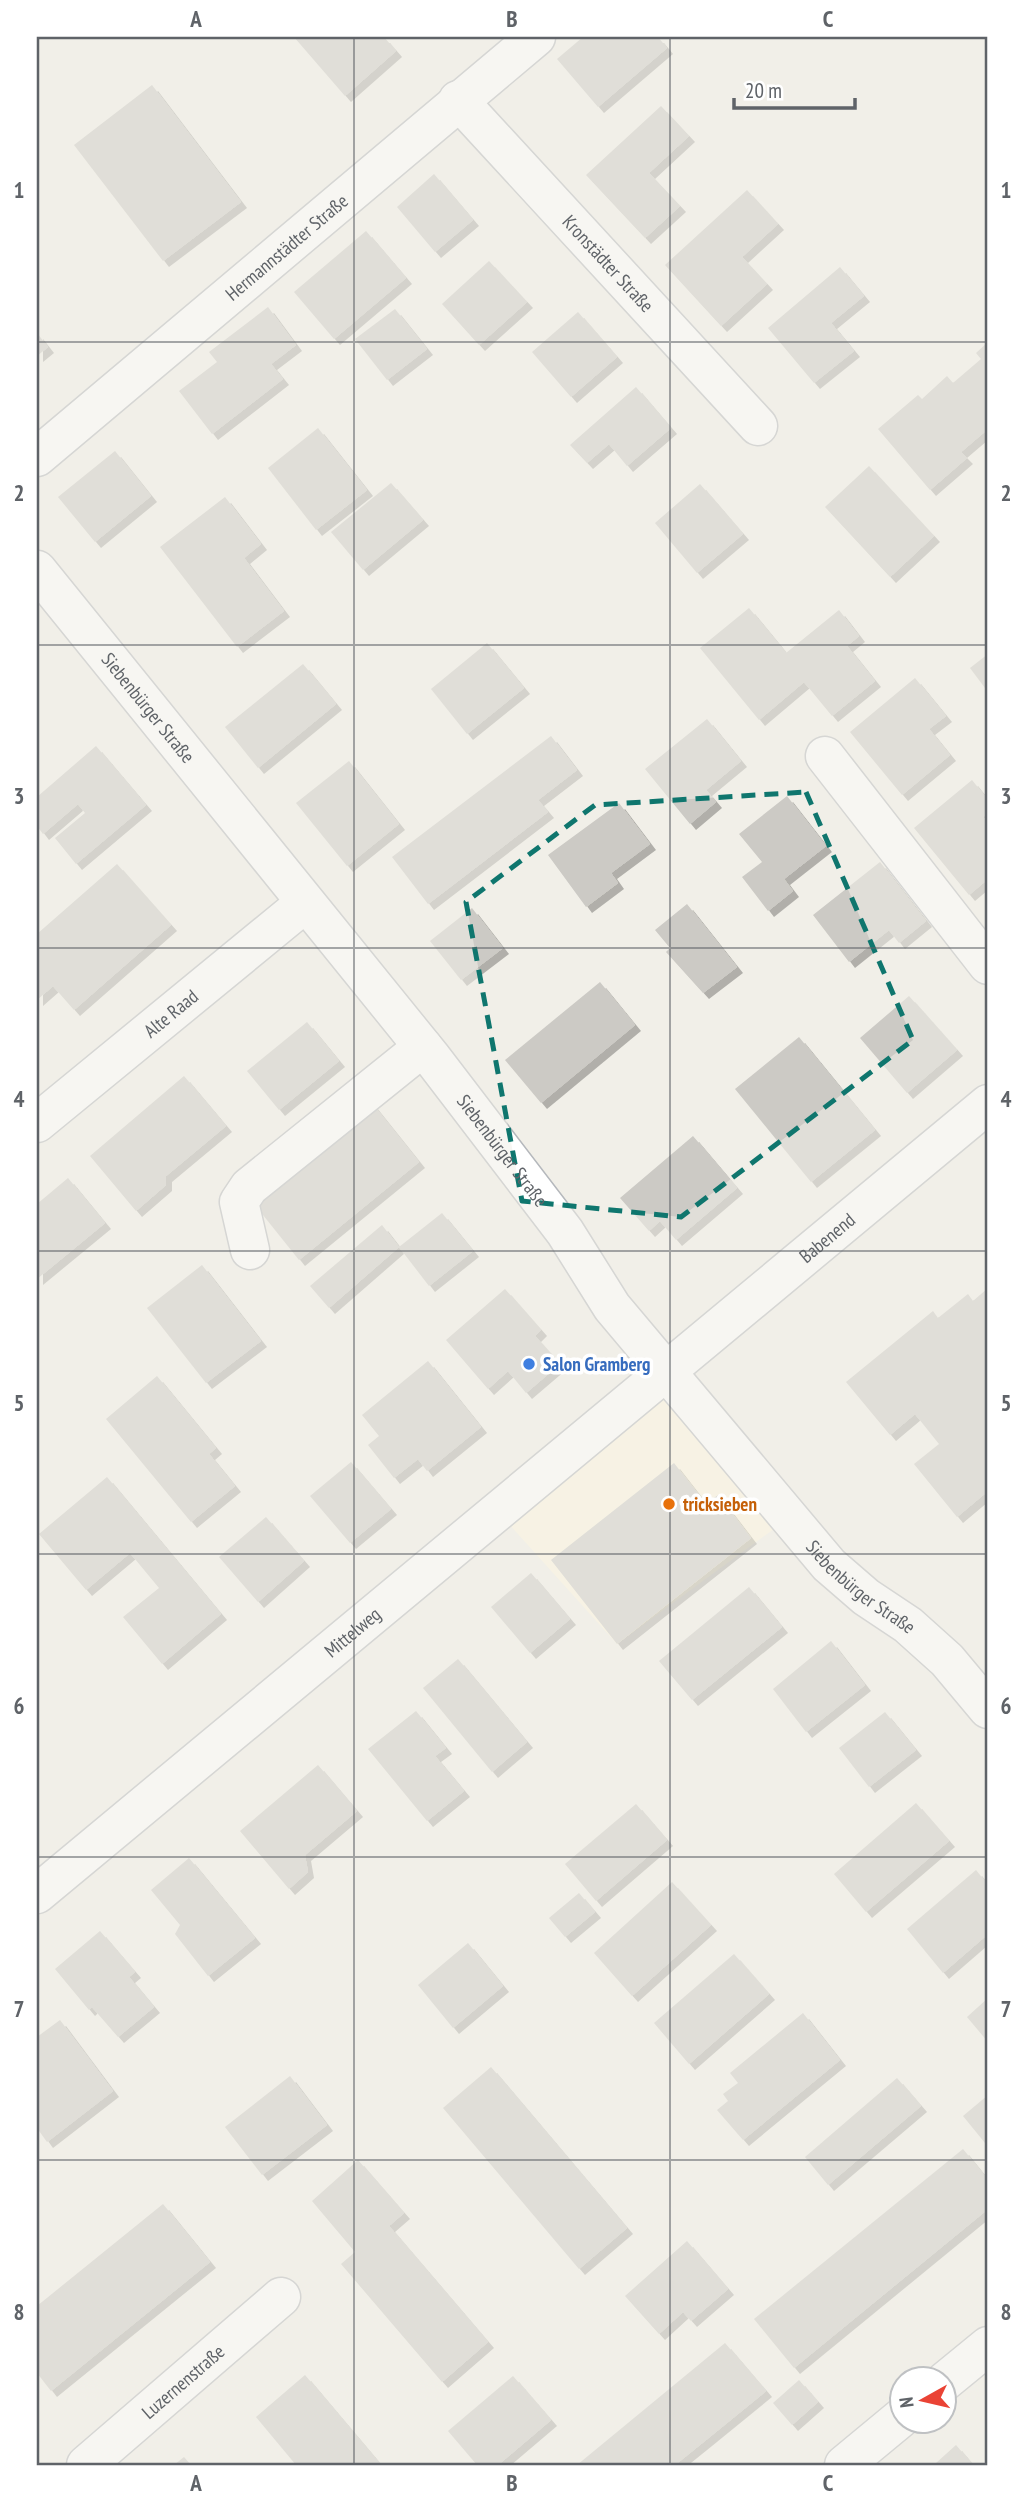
<svg xmlns="http://www.w3.org/2000/svg" width="1025" height="2502" viewBox="0 0 1025 2502" font-family="'PT Sans Narrow',sans-serif">
  <style>
    .commercial { fill: #fef7e0 }
    .building { fill: #cccac5; filter: url(#shadow) }
    .lines { fill: none; stroke-linecap: round; stroke-linejoin: round }
    .minor-casing { stroke: #b5b8bc; stroke-width: 41 }
    .minor { stroke: #fff; stroke-width: 38 }
    .marked { fill: none; stroke: #0f766e; stroke-width: 5; stroke-dasharray: 14 9; stroke-linejoin: round }
    .grid { fill: none; stroke: #5f6368; stroke-width: 2; stroke-opacity: 0.55 }
    .shop-dot { fill: #3f7fe0; stroke: #fff; stroke-width: 2.5 }
    .food-dot { fill: #e8710a; stroke: #fff; stroke-width: 2.5 }
    .labels { text-anchor: middle; dominant-baseline: central; stroke-width: 7; stroke-linejoin: round; paint-order: stroke }
    .street-label { font-size: 19px; fill: #5f6368; stroke: #fff }
    .shop-label { font-size: 19px; font-weight: bold; fill: #366cbe; stroke: #fff; text-anchor: start }
    .food-label { font-size: 19px; font-weight: bold; fill: #c56008; stroke: #fff; text-anchor: start }
    .neatline { fill: none; stroke: #5f6368; stroke-width: 2.5 }
    .grid-label { font-size: 23px; text-anchor: middle; font-weight: bold; fill: #5f6368 }
  </style>
  <defs>
    <filter id="shadow"><feDropShadow dx="6" dy="6" stdDeviation="0" flood-color="#0004"/></filter>
  </defs>
  <rect width="100%" height="100%" fill="#f1efe8"/>
  <path class="commercial" d="M667 1372 789 1518 617 1644 499 1513Z"/>
  <g class="building">
    <path d="M294 37H384L396 51 345 96Z"/>
    <path d="M583 37H658L667 48 598 107 557 59Z"/>
    <path d="M152 85 241 202 163 261 74 145Z"/>
    <path d="M661 106 689 136 649 173 680 206 645 238 586 175Z"/>
    <path d="M434 174 473 220 435 252 397 207Z"/>
    <path d="M747 190 778 224 742 257 767 284 721 326 665 265Z"/>
    <path d="M366 231 406 278 334 339 294 292Z"/>
    <path d="M489 261 527 302 479 345 442 304Z"/>
    <path d="M840 267 864 296 831 323 854 351 814 383 768 328Z"/>
    <path d="M268 307 296 345 271 364 283 379 212 434 179 391 217 362 209 352Z"/>
    <path d="M395 309 427 349 387 380 355 339Z"/>
    <path d="M578 312 617 357 571 397 532 352Z"/>
    <path d="M37 333 48 347 37 356Z"/>
    <path d="M988 342V429L961 452 967 458 930 490 878 429 918 395 922 399 947 376 953 383 981 359 976 353Z"/>
    <path d="M636 387 671 428 627 466 609 444 587 463 570 445Z"/>
    <path d="M318 428 367 490 316 530 268 468Z"/>
    <path d="M115 451 151 496 95 542 58 497Z"/>
    <path d="M869 466 934 536 890 577 825 507Z"/>
    <path d="M391 483 423 520 363 570 331 532Z"/>
    <path d="M700 484 743 534 697 573 655 523Z"/>
    <path d="M225 497 261 544 244 558 284 611 237 647 160 547Z"/>
    <path d="M749 608 786 653 839 610 859 636 847 646 875 681 832 716 804 682 759 720 700 648Z"/>
    <path d="M487 643 524 688 467 734 431 689Z"/>
    <path d="M988 654V692L970 668Z"/>
    <path d="M303 664 336 704 258 768 225 727Z"/>
    <path d="M915 678 946 716 929 729 950 755 902 795 850 732Z"/>
    <path d="M707 719 741 761 706 790 716 802 690 824 645 769Z"/>
    <path d="M551 736 577 770 538 800 548 812 428 904 392 857Z"/>
    <path d="M96 746 146 805 76 864 55 838 85 813 78 804 43 834 37 826V797Z"/>
    <path d="M349 761 399 824 347 866 296 803Z"/>
    <path d="M972 780 988 800V813L983 817 988 823V879L969 895 914 828Z"/>
    <path d="M787 796 826 846 784 879 793 891 768 911 742 877 762 862 739 834Z"/>
    <path d="M619 803 650 844 611 873 618 883 586 907 548 855Z"/>
    <path d="M880 862 926 921 899 943 889 930 849 962 813 915Z"/>
    <path d="M117 864 171 925 74 1010 53 986 37 1000V934Z"/>
    <path d="M687 904 737 967 703 993 666 952 670 948 655 930Z"/>
    <path d="M472 908 503 948 461 980 430 941Z"/>
    <path d="M600 982 635 1025 541 1103 505 1060Z"/>
    <path d="M909 996 957 1050 907 1093 860 1038Z"/>
    <path d="M307 1022 339 1061 279 1110 247 1071Z"/>
    <path d="M799 1037 875 1130 811 1182 735 1089Z"/>
    <path d="M184 1076 226 1126 166 1176V1185L136 1211 90 1156Z"/>
    <path d="M371 1102 419 1162 299 1260 251 1200Z"/>
    <path d="M693 1136 737 1188 676 1240 660 1221 649 1231 620 1198Z"/>
    <path d="M68 1178 105 1223 37 1279V1204Z"/>
    <path d="M442 1213 473 1251 429 1286 399 1247Z"/>
    <path d="M382 1225 399 1247 329 1308 310 1286Z"/>
    <path d="M202 1265 261 1341 206 1383 147 1308Z"/>
    <path d="M988 1288V1491L957 1517 914 1464 939 1444 915 1414 890 1435 846 1382 933 1311 938 1318 968 1294 973 1301Z"/>
    <path d="M505 1289 541 1330 535 1336 560 1364 526 1393 508 1371 488 1389 446 1340Z"/>
    <path d="M428 1361 481 1427 427 1471 418 1459 394 1478 368 1445 379 1436 362 1415Z"/>
    <path d="M157 1376 216 1448 209 1454 235 1486 191 1522 106 1419Z"/>
    <path d="M351 1462 391 1509 350 1543 310 1496Z"/>
    <path d="M674 1463 706 1504 718 1495 751 1538 617 1644 551 1560Z"/>
    <path d="M107 1477 221 1614 162 1664 123 1617 159 1588 130 1553 86 1590 39 1534Z"/>
    <path d="M266 1517 304 1561 258 1602 219 1557Z"/>
    <path d="M531 1573 570 1619 530 1653 491 1607Z"/>
    <path d="M749 1587 782 1627 692 1700 659 1661Z"/>
    <path d="M831 1641 865 1685 806 1732 773 1689Z"/>
    <path d="M458 1659 527 1742 492 1772 423 1688Z"/>
    <path d="M416 1711 446 1748 435 1756 464 1791 427 1821 368 1749Z"/>
    <path d="M885 1712 916 1750 869 1787 839 1748Z"/>
    <path d="M318 1765 357 1811 305 1855 308 1872 289 1889 240 1831Z"/>
    <path d="M916 1803 949 1841 866 1912 834 1874Z"/>
    <path d="M636 1804 667 1840 596 1901 565 1864Z"/>
    <path d="M189 1858 255 1938 208 1976 175 1934 180 1925 151 1890Z"/>
    <path d="M976 1870 988 1885V1934L943 1973 907 1929Z"/>
    <path d="M672 1882 711 1925 632 1996 594 1953Z"/>
    <path d="M579 1893 595 1912 565 1937 549 1918Z"/>
    <path d="M100 1931 135 1972 129 1977 154 2007 118 2037 92 2007 89 2010 55 1969Z"/>
    <path d="M468 1943 503 1986 453 2028 418 1985Z"/>
    <path d="M734 1954 769 1994 689 2064 654 2023Z"/>
    <path d="M988 1998V2042L967 2017Z"/>
    <path d="M803 2013 840 2060 743 2140 717 2110 728 2101 723 2094 738 2083 730 2073Z"/>
    <path d="M60 2020 113 2091 47 2142 37 2128V2037Z"/>
    <path d="M491 2067 627 2228 579 2269 443 2108Z"/>
    <path d="M290 2076 327 2125 262 2175 225 2127Z"/>
    <path d="M897 2078 921 2106 828 2185 805 2157Z"/>
    <path d="M988 2095V2141L985 2143 963 2116Z"/>
    <path d="M963 2149 988 2180V2209L794 2368 754 2319Z"/>
    <path d="M358 2160 404 2213 389 2226 488 2342 442 2382 341 2264 355 2252 312 2201Z"/>
    <path d="M163 2204 210 2262 51 2391 37 2373V2306Z"/>
    <path d="M687 2241 728 2289 691 2321 683 2312 659 2334 625 2296Z"/>
    <path d="M725 2343 766 2391 706 2440 675 2465H577Z"/>
    <path d="M305 2375 381 2465H296L256 2417Z"/>
    <path d="M513 2376 551 2420 498 2465H477L448 2431Z"/>
    <path d="M799 2380 818 2402 792 2425 773 2403Z"/>
    <path d="M956 2445 973 2465H938L936 2463Z"/>
    <path d="M184 2457 191 2465H174Z"/>
  </g>
  <g class="lines">
    <defs>
      <g id="minor">
        <path id="s1" d="M458 100 758 426"/>
        <path id="s2" d="M37 457 536 37"/>
        <path id="s3" d="M37 570 432 1058 565 1232 612 1307 829 1565 866 1597 908 1625 947 1660 988 1709"/>
        <path d="M825 756 988 965"/>
        <path id="s4" d="M37 1123 304 904"/>
        <path d="M250 1250 239 1202 249 1187 423 1047"/>
        <path id="s5" d="M37 1894 988 1104"/>
        <path d="M944 2382 988 2346"/>
        <path id="s6" d="M86 2465 281 2297"/>
        <path d="M844 2465 902 2417"/>
      </g>
    </defs>
    <use href="#minor" class="minor-casing"/>
    <use href="#minor" class="minor"/>
  </g>
  <path d="M0 0H1025V2502H0ZM806 792 913 1040 681 1217 522 1201 466 902 595 805Z" fill="#f1efe8" fill-opacity=".55" fill-rule="evenodd"/>
  <path class="marked" d="M806 792 913 1040 681 1217 522 1201 466 902 595 805Z"/>
  <path class="grid" d="M354 37V2465M670 37V2465M37 342H988M37 645H988M37 948H988M37 1251H988M37 1554H988M37 1857H988M37 2160H988"/>
  <circle class="shop-dot" cx="529" cy="1364" r="7"/>
  <circle class="food-dot" cx="669" cy="1504" r="7"/>
  <g class="labels">
    <g class="street-label">
      <text stroke="none"><textPath href="#s2" startOffset="326">Hermannstädter Straße</textPath></text>
      <text stroke="none"><textPath href="#s1" startOffset="222">Kronstädter Straße</textPath></text>
      <text stroke="none"><textPath href="#s3" startOffset="177">Siebenbürger Straße</textPath></text>
      <text stroke="none"><textPath href="#s4" startOffset="173">Alte Raad</textPath></text>
      <text stroke="none"><textPath href="#s3" startOffset="744">Siebenbürger Straße</textPath></text>
      <text stroke="none"><textPath href="#s5" startOffset="1027">Babenend</textPath></text>
      <text stroke="none"><textPath href="#s3" startOffset="1311">Siebenbürger Straße</textPath></text>
      <text stroke="none"><textPath href="#s5" startOffset="410">Mittelweg</textPath></text>
      <text stroke="none"><textPath href="#s6" startOffset="128">Luzernenstraße</textPath></text>
    </g>
    <g class="shop-label">
      <text x="543" y="1364">Salon Gramberg</text>
    </g>
    <g class="food-label">
      <text x="683" y="1504">tricksieben</text>
    </g>
  </g>
  <rect width="1025" height="2502" fill="none" stroke="#ffffff" stroke-width="77"/>
  <g transform="translate(923 2400) rotate(262)"><circle r="33" fill="#ffffff" stroke="#bfc1c3" stroke-width="2"/>
  <path d="M0-5L12 26L0 18L-12 26Z" fill="#ea4335"/>
  <text y="-10" font-size="19" font-weight="bold" text-anchor="middle" fill="#5f6368">N</text>
  </g>
  <path d="M734 98v10h121v-10" fill="none" stroke="#5f6368" stroke-width="3.5"/>
  <text x="745" y="98" font-size="21" fill="#5f6368" stroke="#ffffff" stroke-width="5" paint-order="stroke">20 m</text>
  <rect x="38" y="38" width="948" height="2426" class="neatline"/>
  <g class="grid-label">
    <text x="196" y="27">A</text>
    <text x="512" y="27">B</text>
    <text x="828" y="27">C</text>
    <text x="19" y="198">1</text>
    <text x="1006" y="198">1</text>
    <text x="19" y="501">2</text>
    <text x="1006" y="501">2</text>
    <text x="19" y="804">3</text>
    <text x="1006" y="804">3</text>
    <text x="19" y="1107">4</text>
    <text x="1006" y="1107">4</text>
    <text x="19" y="1411">5</text>
    <text x="1006" y="1411">5</text>
    <text x="19" y="1714">6</text>
    <text x="1006" y="1714">6</text>
    <text x="19" y="2017">7</text>
    <text x="1006" y="2017">7</text>
    <text x="19" y="2320">8</text>
    <text x="1006" y="2320">8</text>
    <text x="196" y="2491">A</text>
    <text x="512" y="2491">B</text>
    <text x="828" y="2491">C</text>
  </g>
</svg>
